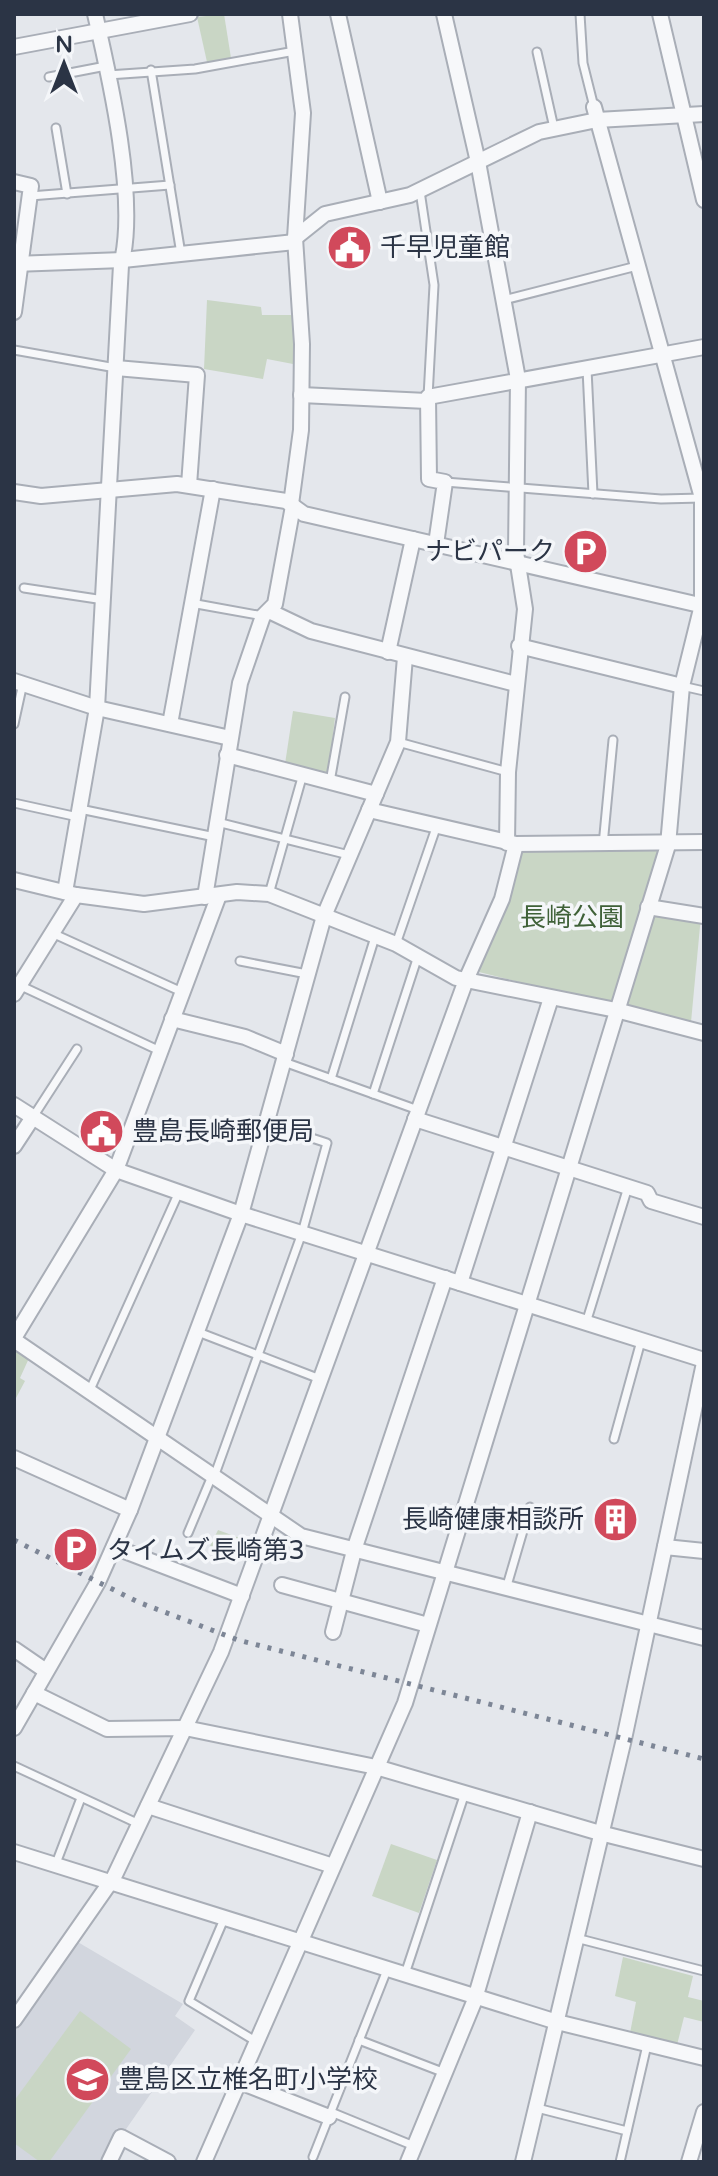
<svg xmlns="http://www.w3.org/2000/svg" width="718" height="2176" viewBox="0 0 718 2176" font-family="'Varela Round','Noto Sans JP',sans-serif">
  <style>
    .built { fill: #d2d6de }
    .green { fill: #c9d6c5 }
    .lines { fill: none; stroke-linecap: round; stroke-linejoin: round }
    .service-casing { stroke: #a9aeb7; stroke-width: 11 }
    .minor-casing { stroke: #a9aeb7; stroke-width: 18 }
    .service { stroke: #f7f8fa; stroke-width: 7 }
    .minor { stroke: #f7f8fa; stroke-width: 14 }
    .rail { stroke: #7d8696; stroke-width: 5; stroke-dasharray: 4 8; stroke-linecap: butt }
    .labels { text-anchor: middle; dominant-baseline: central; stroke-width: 7; stroke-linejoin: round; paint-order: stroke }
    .poi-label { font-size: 26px; fill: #2b3445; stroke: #f4f6f9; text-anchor: start }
    .park-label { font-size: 26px; fill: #3f6138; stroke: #f4f6f9 }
  </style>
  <rect width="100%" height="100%" fill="#e4e7ec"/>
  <path class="built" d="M76 1941 183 2004 175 2016 195 2030 124 2132 117 2128 101 2162H18L14 2160V2030Z"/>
  <g class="green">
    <path d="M224 14 231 58 207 62 197 17Z"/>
    <path d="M207 300 261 307 262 315H293V364L267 359 263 379 204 369Z"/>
    <path d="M293 711 335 718 328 775 285 764Z"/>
    <path d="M668 845 613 1003 609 1005 479 972 506 902 517 856 527 849Z"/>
    <path d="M648 907 701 916 691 1022 624 1007Z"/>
    <path d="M14 1347 30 1356 20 1378 25 1381 16 1398Z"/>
    <path d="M218 1530 256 1544 247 1558 210 1546Z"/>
    <path d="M391 1844 437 1860 419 1913 372 1896Z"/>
    <path d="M623 1957 693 1976 688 1997 704 2001V2022L684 2017 677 2045 630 2033 636 2002 615 1996Z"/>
    <path d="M80 2011 131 2049 49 2162H40L14 2143V2101Z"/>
  </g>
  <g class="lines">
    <defs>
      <g id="service">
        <path d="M580 14 583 63 594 107"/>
        <path d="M537 52 554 128"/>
        <path d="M151 70 181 254"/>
        <path d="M108 75 195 69 295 51"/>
        <path d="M49 77 106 66"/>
        <path d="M56 128 67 194"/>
        <path d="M420 191 434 285 428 397"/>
        <path d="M30 196 170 185"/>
        <path d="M504 300 637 266"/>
        <path d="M14 350 116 368"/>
        <path d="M587 369 593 494"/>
        <path d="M445 482 661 499 702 498"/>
        <path d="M24 588 104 600"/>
        <path d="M191 603 263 616"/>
        <path d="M682 686 704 691"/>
        <path d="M14 724 23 683"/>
        <path d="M398 742 508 772"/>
        <path d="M330 782 345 697"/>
        <path d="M14 803 78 817"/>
        <path d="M80 809 215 837"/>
        <path d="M217 822 349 855"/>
        <path d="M603 845 613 740"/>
        <path d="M269 894 303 774"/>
        <path d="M52 933 182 992"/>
        <path d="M396 944 437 825"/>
        <path d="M240 961 307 974"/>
        <path d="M19 985 160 1051"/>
        <path d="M284 1062 418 1110"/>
        <path d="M331 1079 375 937"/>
        <path d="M373 1094 418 956"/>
        <path d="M33 1117 77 1049"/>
        <path d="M586 1323 628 1187"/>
        <path d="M198 1332 320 1379"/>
        <path d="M89 1392 179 1192"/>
        <path d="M614 1439 641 1341"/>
        <path d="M214 1477 302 1233 327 1143 266 1123"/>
        <path d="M188 1533 212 1476"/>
        <path d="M506 1589 530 1507"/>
        <path d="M14 1766 139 1824"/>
        <path d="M55 1866 81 1798"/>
        <path d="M224 1919 189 2001 257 2042"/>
        <path d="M576 1938 704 1971"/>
        <path d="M405 1974 465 1793"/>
        <path d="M359 2040 445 2073"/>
        <path d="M537 2108 627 2131"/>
        <path d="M331 2112 414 2146"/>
        <path d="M313 2157 387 1970"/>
        <path d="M620 2162 647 2045"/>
      </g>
      <g id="minor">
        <path d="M290 14 303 113 295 238 302 344 301 430 291 504"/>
        <path d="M338 14 380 202"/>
        <path d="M444 14 478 162 518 379 516 552 525 609 508 772 507 843"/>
        <path d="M660 14 704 200"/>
        <path d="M14 47 190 14"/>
        <path d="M14 182 31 186 14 312"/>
        <path d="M295 238 325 214 410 195 539 132 597 120 704 114"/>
        <path d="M14 264 123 260 295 242"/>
        <path d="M116 368 197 375 189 485"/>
        <path d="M301 395 427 401"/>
        <path d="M14 492 41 496 177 484 286 501 304 514 704 606"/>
        <path d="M436 544 445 482 429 479 428 397 704 347"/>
        <path d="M269 611 311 631 516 684"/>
        <path d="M519 646 682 686"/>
        <path d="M388 652 413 539"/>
        <path d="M14 681 97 708 230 738"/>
        <path d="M170 724 213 489"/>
        <path d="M227 755 376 794"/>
        <path d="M369 810 516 844 704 842"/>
        <path d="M14 880 76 895 144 904 237 892 269 894 396 944 456 978 616 1010 704 1033"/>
        <path d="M65 892 97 708 121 265C138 201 110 79 95 14"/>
        <path d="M205 897 240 683 263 616 275 604 293 506"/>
        <path d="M648 907 704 916"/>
        <path d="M14 994 76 895"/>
        <path d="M172 1019 245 1037 286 1054"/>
        <path d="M14 1105 116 1170 241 1214 704 1360"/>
        <path d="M415 1119 647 1193 651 1201 704 1217"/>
        <path d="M14 1146 33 1117"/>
        <path d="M460 1283 551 998"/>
        <path d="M14 1338 116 1170 219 895"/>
        <path d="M14 1340 301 1536 704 1638"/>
        <path d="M14 1458 130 1510"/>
        <path d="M114 1547 242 1596"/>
        <path d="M665 1547 704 1551"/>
        <path d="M282 1585 428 1625"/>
        <path d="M333 1632 355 1547 445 1278"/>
        <path d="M14 1649 46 1671"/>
        <path d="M34 1693 107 1729 185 1728 376 1767 600 1833 704 1859"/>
        <path d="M14 1728 98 1582 130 1510 241 1214 324 916 398 742 405 657"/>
        <path d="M148 1806 333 1866"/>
        <path d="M14 1852 557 2022 704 2058"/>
        <path d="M14 2020 114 1877 221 1652 466 980 502 899 516 844"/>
        <path d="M240 2082 329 2117"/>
        <path d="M109 2162 121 2137 168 2162"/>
        <path d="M204 2162 405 1703 668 845 682 686 702 605V498L594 107"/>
        <path d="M408 2162 474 2002 530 1812"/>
        <path d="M523 2162 624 1739 704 1363"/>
        <path d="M689 2162 704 2112"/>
      </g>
    </defs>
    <use href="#service" class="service-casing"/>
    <use href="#minor" class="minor-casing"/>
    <use href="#service" class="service"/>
    <use href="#minor" class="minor"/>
    <path class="rail" d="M14 1540 138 1602 238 1640 704 1759"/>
  </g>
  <defs>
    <symbol id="civic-disc" viewBox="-11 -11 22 22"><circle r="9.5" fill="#d1495b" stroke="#f4f6f9"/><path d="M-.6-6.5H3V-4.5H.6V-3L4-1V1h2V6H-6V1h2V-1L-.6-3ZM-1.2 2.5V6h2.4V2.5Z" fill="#fff"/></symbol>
    <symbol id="parking-disc" viewBox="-11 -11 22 22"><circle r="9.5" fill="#d1495b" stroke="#f4f6f9"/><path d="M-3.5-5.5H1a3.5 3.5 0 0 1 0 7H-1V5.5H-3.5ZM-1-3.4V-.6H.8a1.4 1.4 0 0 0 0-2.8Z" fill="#fff"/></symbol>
    <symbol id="building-disc" viewBox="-11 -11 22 22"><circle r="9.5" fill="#d1495b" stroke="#f4f6f9"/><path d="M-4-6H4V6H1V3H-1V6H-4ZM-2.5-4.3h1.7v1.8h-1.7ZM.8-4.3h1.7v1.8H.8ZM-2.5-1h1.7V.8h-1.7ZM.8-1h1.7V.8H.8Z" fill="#fff"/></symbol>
    <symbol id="school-disc" viewBox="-11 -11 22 22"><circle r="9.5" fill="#d1495b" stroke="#f4f6f9"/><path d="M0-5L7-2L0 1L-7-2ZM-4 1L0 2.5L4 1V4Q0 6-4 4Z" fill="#fff"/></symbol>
  </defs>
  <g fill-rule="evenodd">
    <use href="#civic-disc" x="324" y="222" width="51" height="51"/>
    <use href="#parking-disc" x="560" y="526" width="51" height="51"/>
    <use href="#civic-disc" x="76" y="1106" width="51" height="51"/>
    <use href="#building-disc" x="590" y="1494" width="51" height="51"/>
    <use href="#parking-disc" x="50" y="1524" width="51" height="51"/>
    <use href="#school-disc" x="62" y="2054" width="51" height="51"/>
  </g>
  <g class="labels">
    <g class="poi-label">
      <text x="380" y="247">千早児童館</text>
      <text x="555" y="551" text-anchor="end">ナビパーク</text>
      <text x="132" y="1131">豊島長崎郵便局</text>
      <text x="584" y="1519" text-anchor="end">長崎健康相談所</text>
      <text x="107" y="1550">タイムズ長崎第3</text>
      <text x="118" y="2079">豊島区立椎名町小学校</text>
    </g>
    <g class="park-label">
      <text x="572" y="917">長崎公園</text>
    </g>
  </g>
  <rect width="718" height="2176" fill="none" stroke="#2b3445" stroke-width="32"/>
  <g transform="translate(64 64)" stroke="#f4f6f9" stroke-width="6" paint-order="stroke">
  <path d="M0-6L14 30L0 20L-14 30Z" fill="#2b3445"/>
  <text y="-12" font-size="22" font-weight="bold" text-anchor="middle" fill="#2b3445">N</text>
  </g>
</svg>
